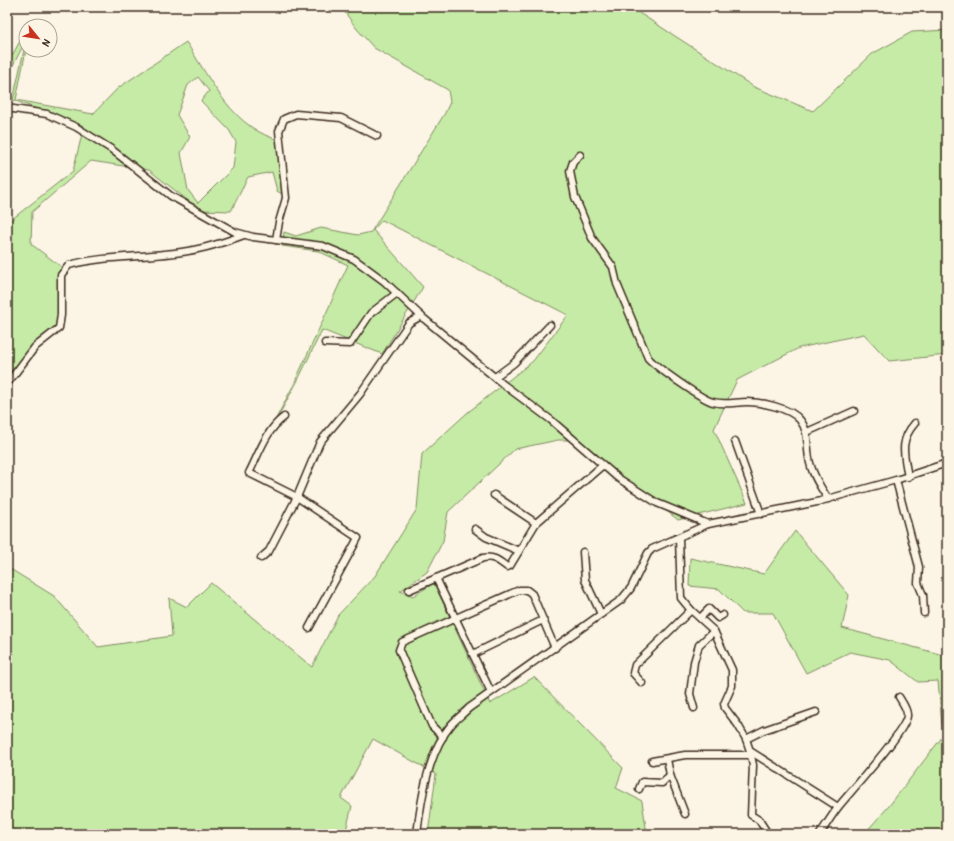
<svg xmlns="http://www.w3.org/2000/svg" width="954" height="841" viewBox="0 0 954 841" font-family="'Patrick Hand',sans-serif">
  <style>
    .green { fill: #c5eba6; stroke: #808a62; fill-rule: evenodd }
    .lines { fill: none; stroke-linecap: round; stroke-linejoin: round }
    .minor-casing { stroke: #3b2a1e; stroke-width: 9 }
    .minor { stroke: #fcf5e5; stroke-width: 6 }
  </style>
  <rect width="100%" height="100%" fill="#fcf5e5"/>
  <filter id="ink" filterUnits="userSpaceOnUse"><feTurbulence type="fractalNoise" baseFrequency=".025" numOctaves="2"/><feDisplacementMap in="SourceGraphic" scale="8" xChannelSelector="R" yChannelSelector="G"/><feConvolveMatrix kernelMatrix="1 2 1 2 8 2 1 2 1" color-interpolation-filters="sRGB"/></filter>
  <g filter="url(#ink)">
    <g class="green">
      <path d="M341 7H630L754 87 813 111 872 54 912 32 947 30V355L889 361 864 334 799 348 737 380 714 429 747 503 678 520 577 440H558L515 449 448 512 443 541 427 572 400 591 413 596 434 583 490 704 534 677 623 768 616 788 642 801 647 834H428L436 774 373 739 341 798 352 806 345 834H7V567L54 596 98 647 172 636 169 598 187 607 211 583 312 667 338 615 375 576 417 509 422 454 467 413 533 361 568 315 382 220 373 230 423 287 382 354 322 330 297 382 256 457 293 386 348 265 318 251 282 246 284 232 296 236 321 228 358 235 371 232 445 113 450 102 448 90 374 48 357 29Z"/>
      <path d="M26 30V40L7 77V65Z"/>
      <path d="M186 42C212 81 233 130 283 141L287 197 277 191 272 172 248 177 231 211 200 210 149 170 91 161 32 212 31 244 63 268 56 328 7 388V223L73 171 84 126 13 100 25 45 26 50 16 100 93 114 118 88ZM198 77 209 91 201 101 229 130 236 142 233 168 198 203 188 190 181 153 190 137 177 115 188 85Z"/>
      <path d="M795 531 849 595 842 628 947 656V834H864L889 806 943 736 938 681 918 682 890 660 850 652 806 673 773 613H743L719 589 689 586 690 558 764 574Z"/>
    </g>
    <g class="lines">
      <defs>
        <g id="minor">
          <path d="M7 108 47 114 76 127 111 149 171 196 235 232 253 237 323 246 354 259 384 281 422 317 504 385 551 420 618 478 657 503 708 524"/>
          <path d="M580 155 573 162 570 171 575 197 592 238 613 267 617 284 648 358C656 367 703 400 713 402 724 405 736 402 747 402 761 402 791 408 800 420 810 432 806 449 810 463 813 476 821 488 828 499"/>
          <path d="M276 240 279 222 286 198 279 131 284 119 296 114 341 118 377 136"/>
          <path d="M325 343 350 344 371 313 397 293"/>
          <path d="M495 377 514 363 550 325"/>
          <path d="M7 384 35 347 59 328 61 315V275L69 265C107 255 148 258 188 251 207 248 225 242 244 235"/>
          <path d="M284 417C266 430 259 454 249 473L297 497 358 538 309 628"/>
          <path d="M807 432 854 411"/>
          <path d="M735 441 761 514"/>
          <path d="M908 477C904 454 899 441 915 423"/>
          <path d="M896 480 919 567 918 583 923 595 924 613"/>
          <path d="M494 495 536 523"/>
          <path d="M475 529 486 537 519 551"/>
          <path d="M679 538 681 598 691 610 714 631 732 670V686L724 704 725 708 738 725 746 739 750 751 753 765 751 815 759 820 768 834"/>
          <path d="M583 552 585 580 601 614"/>
          <path d="M261 558 269 551 297 497 320 442 360 394 409 323 421 316"/>
          <path d="M436 578 491 692"/>
          <path d="M409 590 483 558C494 556 499 561 507 567L510 566 536 523 603 465"/>
          <path d="M700 618 709 609 718 618 723 615"/>
          <path d="M473 654 543 620"/>
          <path d="M642 683 633 673 635 665 691 610"/>
          <path d="M694 708 690 694 694 662 699 645 714 631"/>
          <path d="M443 737 432 726 402 657 399 650 402 642 519 590H527L532 594 555 648"/>
          <path d="M746 739 764 730 816 712"/>
          <path d="M750 751 838 807"/>
          <path d="M667 759 670 775 685 814"/>
          <path d="M652 761 685 755H750"/>
          <path d="M639 789 642 782 662 783 670 775"/>
          <path d="M417 834C421 800 428 752 451 725 456 719 463 714 469 708L621 600 631 588 648 553 652 549 708 524 817 502 896 480 947 463"/>
          <path d="M820 834C826 825 832 815 839 806 851 791 906 731 907 716 908 710 902 702 899 697"/>
        </g>
      </defs>
      <use href="#minor" class="minor-casing"/>
      <use href="#minor" class="minor"/>
    </g>
  </g>
  <rect width="954" height="841" fill="none" stroke="#fcf5e5" stroke-width="24"/>
  <rect x="12" y="12" width="930" height="817" fill="none" stroke="#3b2a1e" stroke-width="1.5" filter="url(#ink)"/>
  <g transform="translate(38 38) rotate(120)"><circle r="19" fill="#fcf5e5" stroke="#afa495"/>
  <path d="M0-3L7 15L0 10L-7 15Z" fill="#c8321e"/>
  <text y="-6" font-size="11" font-weight="bold" text-anchor="middle" fill="#3b2a1e">N</text>
  </g>
</svg>
